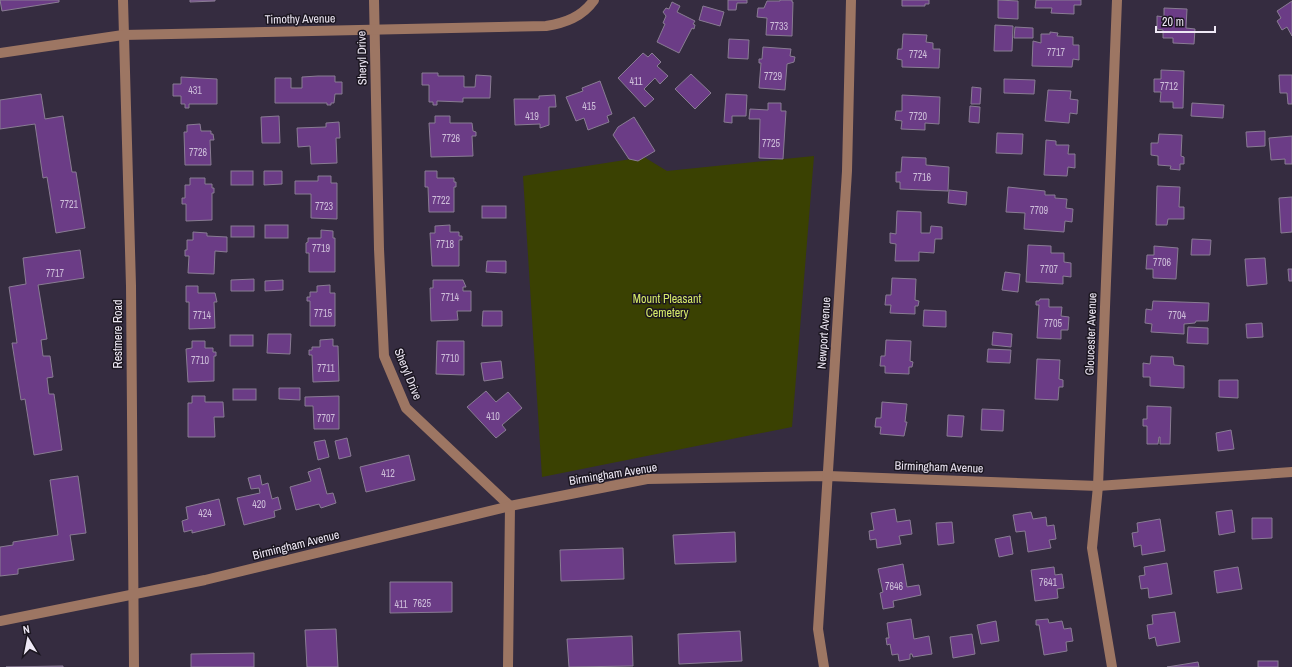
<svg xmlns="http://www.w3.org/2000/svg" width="1292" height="667" viewBox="0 0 1292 667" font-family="'Archivo Narrow',sans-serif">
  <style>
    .green { fill: #3a4102 }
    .building { fill: #6b3c86; stroke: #897c93 }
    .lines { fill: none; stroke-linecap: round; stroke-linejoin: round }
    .minor { stroke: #9d7663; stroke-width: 10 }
    .labels { text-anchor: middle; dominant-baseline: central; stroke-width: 3; stroke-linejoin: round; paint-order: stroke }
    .number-label { font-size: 10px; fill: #cdbdd9 }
    .street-label { font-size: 12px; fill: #eee8f5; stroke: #1b1620 }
    .park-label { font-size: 12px; fill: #d7eb6a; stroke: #1b1620 }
  </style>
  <rect width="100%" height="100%" fill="#352c40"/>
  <path class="green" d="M814 156 792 427 542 477 523 176 644 157 667 171Z"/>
  <g class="building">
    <path d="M0 0H59V2L2 11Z"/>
    <path d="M190 0H215V1L190 2Z"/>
    <path d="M728 0H747V3H737L736 10H728Z"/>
    <path d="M780 0H792V2H793L792 36 766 35 767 18 757 17 758 8H764L767 1H780Z"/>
    <path d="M902 0H929V4H925V6H902Z"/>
    <path d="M998 0 1018 1V19L998 18Z"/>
    <path d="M1036 0H1081V5H1074V14L1051 13 1052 8H1035Z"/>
    <path d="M1292 1V36L1287 27 1282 30 1277 21 1281 18 1277 11Z"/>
    <path d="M672 2 680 6 677 12 695 21 693 24 695 25 694 29 692 28 679 53 657 42 665 24 663 23 666 16 663 12 666 8 669 9Z"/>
    <path d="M703 6 724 12 720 26 699 20Z"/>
    <path d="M1164 8 1187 9 1186 28 1195 29 1194 44 1173 43V38H1163V30L1157 29V16L1164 17Z"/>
    <path d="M995 25 1013 26 1012 51H994Z"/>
    <path d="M1015 27 1033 28V38H1014Z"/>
    <path d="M1050 32 1058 33 1057 36 1073 37V45H1079V60L1073 59 1072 67 1032 66 1033 41 1041 43V34H1050Z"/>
    <path d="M903 34 927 35 926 42 933 43V49H940L939 68 902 67V60L897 59 898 49H902Z"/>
    <path d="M729 39 749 40 748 59 728 58Z"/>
    <path d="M763 47 791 49 790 56 795 57 794 62 787 64 785 90 759 88 761 63H759V59H762Z"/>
    <path d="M643 53 648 57 652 53 661 62 657 66 668 76 660 84 655 78 644 89 654 99 645 107 618 78Z"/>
    <path d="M1161 70 1184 71 1183 108H1173V102H1160L1161 92H1154V79H1161Z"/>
    <path d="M422 73H438V76H464V87H475L476 75 491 76 490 98H463V102L437 101V105H433V102H429V85H422Z"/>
    <path d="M691 74 711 93 695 109 675 89Z"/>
    <path d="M1279 75H1292V104H1288L1287 93H1280Z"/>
    <path d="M318 76H335V82H342V94H335L334 103H331V105H327V103H275V78H291V88H302V77Z"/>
    <path d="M181 77 217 79V104H189V108H185V104H181V96H173V84H181Z"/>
    <path d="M1004 79 1035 80 1034 94 1004 93Z"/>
    <path d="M600 81 612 114 607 116 609 122 588 130 584 118 576 121 566 97 583 91 582 88Z"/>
    <path d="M972 87 981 88 980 104H971Z"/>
    <path d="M1048 90 1071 91 1070 99 1078 100 1077 114 1070 113 1069 123 1045 121Z"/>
    <path d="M41 94 45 119 63 116 72 172H76L85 228 56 233 47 177 43 178 35 124 0 129V100Z"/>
    <path d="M726 94 747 95 746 116H732V123L724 122Z"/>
    <path d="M555 95 556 107H549V125L540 128V124L515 125 514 99H539V96Z"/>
    <path d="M902 95 940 97 939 124 925 123V130L901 129 902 121 895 120 896 111H902Z"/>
    <path d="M768 103H781V111H786L783 159 759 158 760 119H749L750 109 768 110Z"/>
    <path d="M1192 103 1224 105 1223 118 1191 116Z"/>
    <path d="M970 106 980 107 979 123 969 122Z"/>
    <path d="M279 116 280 143H262L261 117Z"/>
    <path d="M435 116H450V123H472L473 131 476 132V136H472L473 156 431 157 429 123H435Z"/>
    <path d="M634 117 655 151 638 161 629 159 613 135 618 127Z"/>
    <path d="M339 122 340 138H336L337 163 311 164 310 146 298 147 297 128 326 127V123Z"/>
    <path d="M200 124 201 131H211V134H213L214 140H210L211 165H185L184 132H187V125Z"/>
    <path d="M1265 131V146L1247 147 1246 132Z"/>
    <path d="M997 133 1023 134 1022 154 996 153Z"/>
    <path d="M1159 134 1182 135 1181 156 1184 157V164H1180V170L1170 169 1171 166 1158 165V156L1151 155V143H1158Z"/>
    <path d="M1292 136V164H1285V159L1271 160 1269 138Z"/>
    <path d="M1046 140 1056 141V145H1069L1068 154H1075V168L1068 167 1067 176 1044 175Z"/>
    <path d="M902 157 926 158V165L949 167 948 191 900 189V182H896V172H901Z"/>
    <rect x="231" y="171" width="22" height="14"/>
    <path d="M264 171H282V184L264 185Z"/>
    <path d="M425 171H437V178H454V182H456V187H454V212H429L428 187H425Z"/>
    <path d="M318 176H331V183H337V219L311 218V194H295V181H318Z"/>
    <path d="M190 178H205V184H212V188H214V193H212V220L186 221V204H182V198H185V185H190Z"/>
    <path d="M1157 186 1180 187 1179 207H1184V219H1168L1167 225H1156Z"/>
    <path d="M1008 187 1045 191V195H1055V198L1067 199 1066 208 1073 209 1072 222 1065 221 1064 232 1024 229 1025 213 1006 212Z"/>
    <path d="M949 190 967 192 966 205 948 203Z"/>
    <path d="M1292 197V232L1281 233 1279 198Z"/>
    <rect x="482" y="206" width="24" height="12"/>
    <path d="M897 211 921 212V233H930L931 226 942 227V239H935L934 253 919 252V261H895L896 244 890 243V233L896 234Z"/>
    <rect x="265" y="225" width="23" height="13"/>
    <path d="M450 225V232H459V236H462V240H459V266H432L430 233H435V226Z"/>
    <rect x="231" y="226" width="23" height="11"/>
    <path d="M321 230 333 231V238H335V272H309V253H306V243L308 242V238H321Z"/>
    <path d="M193 232 207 233V236L227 237V252L215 251 214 274 188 273 189 256H185V250H187V240H193Z"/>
    <path d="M1192 239 1211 240 1210 255H1191Z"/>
    <path d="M1028 245 1051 246V253H1064V262L1071 263V277L1063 276V284L1026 282Z"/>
    <path d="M1154 246 1178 248 1176 279 1153 278V269H1146L1147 255H1154Z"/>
    <path d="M80 250 84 278 38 285 47 339 41 340 43 356H50L53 377 47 378 49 394H54L62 450 34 455 25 399 21 400 12 343H17L9 287 26 284 23 258Z"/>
    <path d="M1265 258 1267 284 1247 286 1245 259Z"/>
    <path d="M487 261H506V273L486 272Z"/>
    <path d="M1288 269H1292V281H1289Z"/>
    <path d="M1005 272 1020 274 1018 292 1002 290Z"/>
    <path d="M892 278 916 279 915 300 919 301 918 306H915V314L890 313 891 305H885L886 295H891Z"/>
    <path d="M254 279V291H231V280Z"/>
    <path d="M283 280V290L265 291V281Z"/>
    <path d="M433 280H463L466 287H463V291H471V311H457L458 320 431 321 430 288H433Z"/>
    <path d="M330 285V293H335V326H310V301H307V297H310V292H317V286Z"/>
    <path d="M186 286H198V293H215L217 302H214L215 328 189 329V302H186Z"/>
    <path d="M1040 299H1049V307H1062L1061 316 1069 317 1068 330H1061V339L1037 338 1039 305H1036V301H1039Z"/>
    <path d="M1153 301 1209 303 1208 321H1196L1195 323 1184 324V334L1151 332 1152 324 1145 323 1146 309 1152 310Z"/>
    <path d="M924 310 946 311V327L923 326Z"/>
    <path d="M483 311H502V326H482Z"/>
    <path d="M1262 323 1263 337 1247 338 1246 324Z"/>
    <path d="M1188 327 1208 328V344L1187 343Z"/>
    <path d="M993 332 1012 334 1011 347 992 345Z"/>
    <path d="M268 334H291L290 354 267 353Z"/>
    <rect x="230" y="335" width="23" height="11"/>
    <path d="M333 339V346H338L339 381 313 382 312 355H309V350H312V347H320V340Z"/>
    <path d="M886 340 911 341 910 361 913 362 912 367H909V374L885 373V366H880L881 356H885Z"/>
    <path d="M192 341H205V348H213V352H216V356H214V381L188 382 186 349 192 348Z"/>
    <path d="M437 341H464V375L436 374Z"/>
    <path d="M988 349 1011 350 1010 363 987 362Z"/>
    <path d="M1151 356 1173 357 1174 365 1184 366V388L1150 386V377H1143V363L1150 364Z"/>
    <path d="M1037 359 1060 360 1059 379 1063 380V387H1059L1058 400 1035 399Z"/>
    <path d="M501 361 503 378 484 381 481 363Z"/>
    <path d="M1219 380H1238V398L1219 397Z"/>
    <path d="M279 388H300V400L279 399Z"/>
    <rect x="233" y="389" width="23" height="11"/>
    <path d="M486 391 496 402 508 392 522 408 502 425 506 430 496 438 467 407Z"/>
    <path d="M192 396H205V402H223L224 417H214L215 437H188V403H192Z"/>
    <path d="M339 396V429H314L313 406H305V397Z"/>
    <path d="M882 402 907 404 905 422H907L904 436 880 434 881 427H875L876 418H881Z"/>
    <path d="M1147 406 1171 407 1170 444H1160V437H1159L1158 444H1147V426H1143V419H1147Z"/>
    <path d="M982 409 1004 410 1003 431 981 430Z"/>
    <path d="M948 415 964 416 962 437 947 436Z"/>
    <path d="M1231 430 1234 449 1218 451 1216 433Z"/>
    <path d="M347 438 351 456 339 459 335 441Z"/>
    <path d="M325 440 329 457 318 460 314 442Z"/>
    <path d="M409 455 415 480 366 492 360 467Z"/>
    <path d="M320 468 327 494 333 493 336 503 321 508 319 504 296 510 290 487 311 481 308 472Z"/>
    <path d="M260 475 262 485 268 483 272 499 278 497 281 509 274 511 275 517 244 525 237 498 260 493 259 488 251 489 248 478Z"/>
    <path d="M78 476 86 533 70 535 74 560 18 569V574L0 576V547L13 545V542L58 535 50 480Z"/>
    <path d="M219 499 225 525 192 533V530L184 532 182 521 188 519 186 507Z"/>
    <path d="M895 509 897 522 910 520 912 534 899 536 901 544 877 548 876 539 870 540 869 531 874 530 871 513Z"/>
    <path d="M1232 510 1235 532 1219 535 1216 512Z"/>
    <path d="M1031 512 1033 519 1046 517 1047 526 1054 525 1056 539 1049 540 1051 548 1028 552 1025 531 1016 532 1013 515Z"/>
    <path d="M1252 518H1272V538L1252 539Z"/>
    <path d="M1160 519 1165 551 1142 555 1141 545 1134 547 1132 533 1138 532 1137 523Z"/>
    <path d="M952 522 954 543 938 545 936 523Z"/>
    <path d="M735 532 736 562 675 564 673 535Z"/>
    <path d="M1010 536 1013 554 999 557 995 539Z"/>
    <path d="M623 548 624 579 561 581 560 550Z"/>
    <path d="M1167 563 1172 594 1149 598 1148 588 1141 589 1139 576 1145 575 1144 567Z"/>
    <path d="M903 564 907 587 919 585 921 595 893 601 894 607 883 609 880 593 883 592 878 569Z"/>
    <path d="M1054 567 1055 575 1062 574 1064 588 1057 589 1058 598 1035 601 1031 570Z"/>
    <path d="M1238 567 1242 589 1217 593 1214 571Z"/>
    <path d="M390 582H452V612L390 613Z"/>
    <path d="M1175 612 1180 642 1157 646 1155 637 1149 639 1147 625 1153 624 1152 615Z"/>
    <path d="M911 619 914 639 929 636 932 654 913 657 912 654H910V659L899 661 898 654 892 655 890 644 887 645 886 638H889L887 623Z"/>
    <path d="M1048 619 1049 623 1062 621 1064 629 1071 628 1073 641 1066 642 1067 651 1044 655 1039 625H1036V620Z"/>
    <path d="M996 621 999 641 981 644 977 625Z"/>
    <path d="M336 629 338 667H307L305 630Z"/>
    <path d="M740 631 742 661 679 664 678 634Z"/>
    <path d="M972 634 975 654 953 658 950 637Z"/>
    <path d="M632 636 633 666 569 667 567 639Z"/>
    <path d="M254 653V667H191V654Z"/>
    <rect x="1258" y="661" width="20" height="6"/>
    <path d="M1198 662 1199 667H1167Z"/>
    <path d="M63 666V667H6Z"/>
  </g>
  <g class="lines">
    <g class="minor">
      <path d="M123 0 131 286 134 667"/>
      <path d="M374 0 379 249 384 356 406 408 510 506 508 667"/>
      <path d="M0 53 123 35 546 26C565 23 582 17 594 0"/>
      <path d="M0 621 205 580 510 506 647 479 828 476 1098 486 1292 472"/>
      <path d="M824 667 818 629 847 171 851 0"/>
      <path d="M1112 667 1092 548 1098 486 1117 0"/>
    </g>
  </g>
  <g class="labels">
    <g class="number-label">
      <text x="779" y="26">7733</text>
      <text x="1056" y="52">7717</text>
      <text x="918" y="54">7724</text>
      <text x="773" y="76">7729</text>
      <text x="636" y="81">411</text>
      <text x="1169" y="86">7712</text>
      <text x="195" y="90">431</text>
      <text x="589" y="106">415</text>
      <text x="532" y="116">419</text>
      <text x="918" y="116">7720</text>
      <text x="451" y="138">7726</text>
      <text x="771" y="143">7725</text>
      <text x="198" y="152">7726</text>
      <text x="922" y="177">7716</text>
      <text x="441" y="200">7722</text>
      <text x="69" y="204">7721</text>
      <text x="324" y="206">7723</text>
      <text x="1039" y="210">7709</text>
      <text x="445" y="244">7718</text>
      <text x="321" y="248">7719</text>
      <text x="1162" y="262">7706</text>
      <text x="1049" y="269">7707</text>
      <text x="55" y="273">7717</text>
      <text x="450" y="297">7714</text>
      <text x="323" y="313">7715</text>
      <text x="202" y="315">7714</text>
      <text x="1177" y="315">7704</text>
      <text x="1053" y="323">7705</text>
      <text x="450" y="358">7710</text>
      <text x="200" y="360">7710</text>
      <text x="326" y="368">7711</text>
      <text x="493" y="416">410</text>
      <text x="326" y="418">7707</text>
      <text x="388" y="473">412</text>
      <text x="259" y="504">420</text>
      <text x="205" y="513">424</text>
      <text x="1048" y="582">7641</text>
      <text x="894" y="586">7646</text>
      <text x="422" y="603">7625</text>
      <text x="401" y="604">411</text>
    </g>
    <g class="street-label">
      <text transform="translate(300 19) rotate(-1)">Timothy Avenue</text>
      <text transform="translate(362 58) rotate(-91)">Sheryl Drive</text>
      <text transform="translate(824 333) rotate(-86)">Newport Avenue</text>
      <text transform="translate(118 334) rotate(-90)">Restmere Road</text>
      <text transform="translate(1091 334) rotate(-88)">Gloucester Avenue</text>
      <text transform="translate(408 374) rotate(68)">Sheryl Drive</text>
      <text transform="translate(939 467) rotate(2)">Birmingham Avenue</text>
      <text transform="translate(613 474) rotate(-9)">Birmingham Avenue</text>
      <text transform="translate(296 545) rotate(-14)">Birmingham Avenue</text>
    </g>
    <g class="park-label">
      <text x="667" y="299">Mount Pleasant<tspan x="667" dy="14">Cemetery</tspan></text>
    </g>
  </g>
  <g transform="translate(28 639) rotate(350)" stroke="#1b1620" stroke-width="3" paint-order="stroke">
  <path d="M0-3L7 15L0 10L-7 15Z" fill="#eee8f5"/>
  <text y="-6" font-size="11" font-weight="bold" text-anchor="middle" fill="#eee8f5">N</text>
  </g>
  <path d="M1156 26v6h59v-6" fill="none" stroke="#eee8f5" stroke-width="2"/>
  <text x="1162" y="26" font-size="12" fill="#eee8f5" stroke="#1b1620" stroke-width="3" paint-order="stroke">20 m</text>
</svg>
